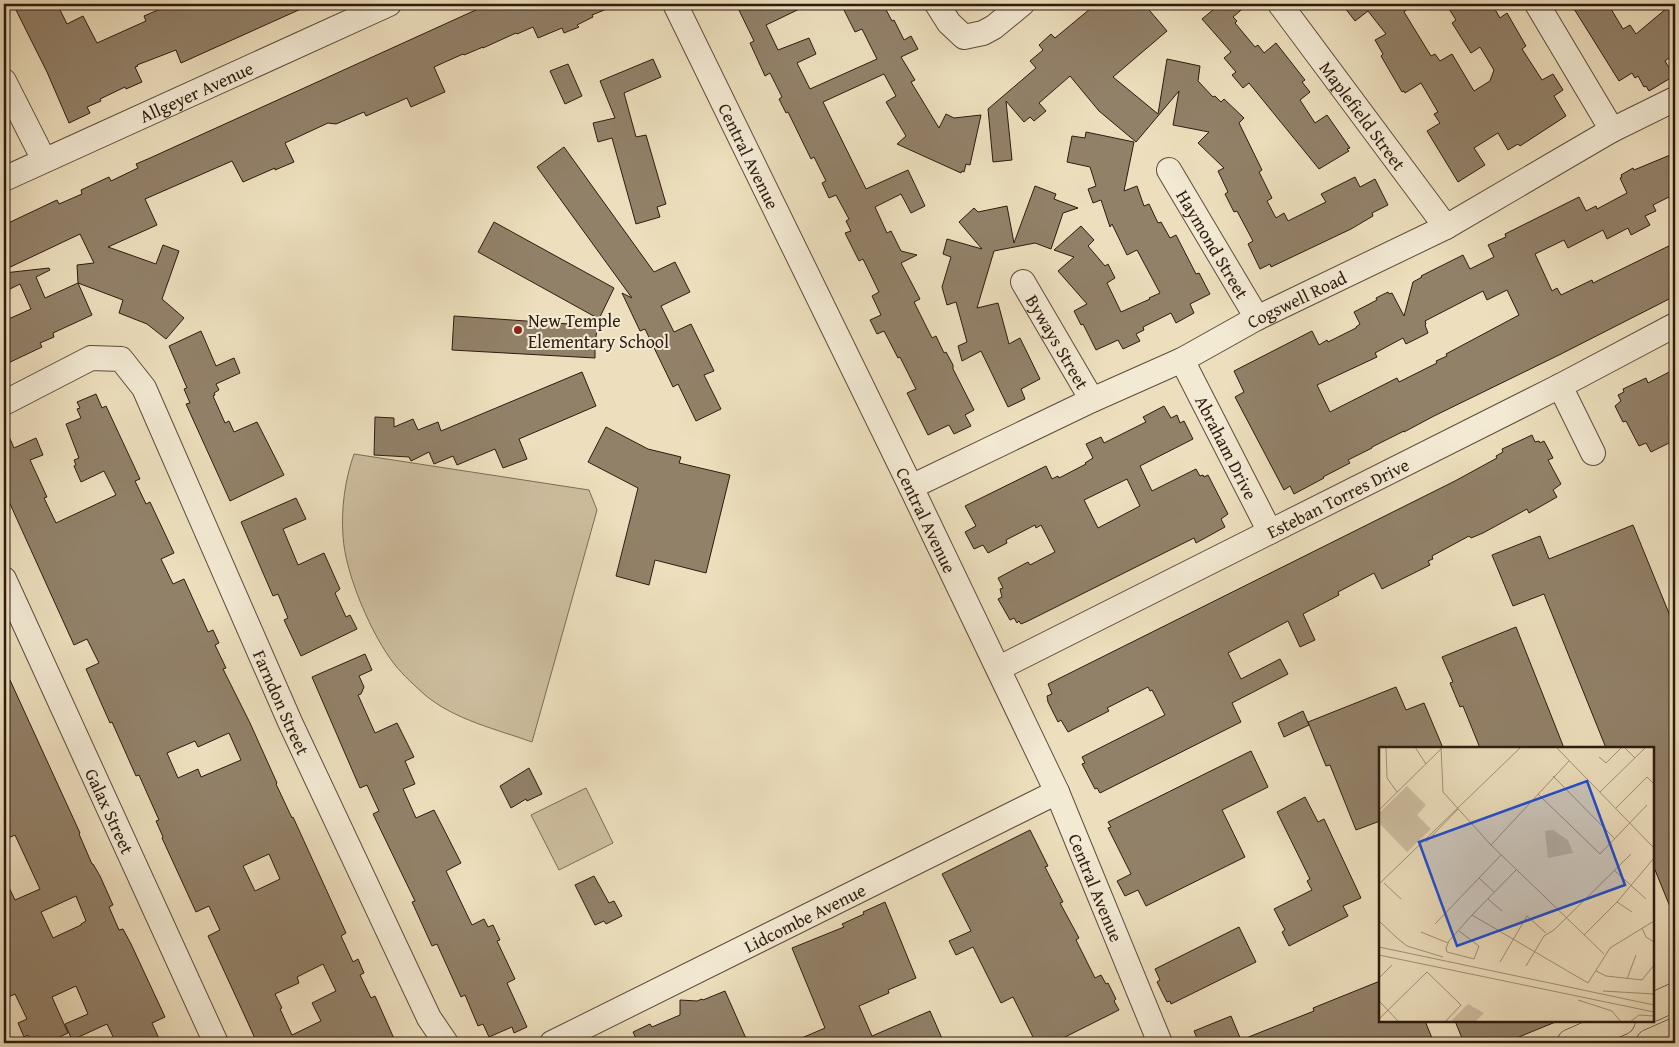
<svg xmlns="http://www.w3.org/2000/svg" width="1679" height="1047" viewBox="0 0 1679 1047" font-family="'Gentium Book Plus',serif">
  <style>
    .green { fill: #cdbe9f; stroke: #7e6c57 }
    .building { fill: #928169; stroke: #2f1b0f; fill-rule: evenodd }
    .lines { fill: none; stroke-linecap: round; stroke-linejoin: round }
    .minor-casing { stroke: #5e4c3a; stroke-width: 26 }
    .major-casing { stroke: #2f1b0f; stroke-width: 29 }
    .minor { stroke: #f3ead4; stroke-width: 24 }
    .major { stroke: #eddfbd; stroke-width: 28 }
    .poi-dot { fill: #8f2418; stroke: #f3ead4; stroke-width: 2 }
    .labels { text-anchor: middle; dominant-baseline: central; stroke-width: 4; stroke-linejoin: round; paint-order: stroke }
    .street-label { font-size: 18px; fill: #2f1b0f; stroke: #f3ead4 }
    .poi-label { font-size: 18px; fill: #2f1b0f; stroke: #f3ead4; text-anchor: start }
    .inset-road { fill: none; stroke: #a19177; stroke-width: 1 }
    .view { fill: #1d4ed8; fill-opacity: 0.15; stroke: #1d4ed8; stroke-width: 2.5 }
    .inset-edge { fill: none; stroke: #2f1b0f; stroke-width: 2.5 }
  </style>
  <rect width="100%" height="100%" fill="#eddfbd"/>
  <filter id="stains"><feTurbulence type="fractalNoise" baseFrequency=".004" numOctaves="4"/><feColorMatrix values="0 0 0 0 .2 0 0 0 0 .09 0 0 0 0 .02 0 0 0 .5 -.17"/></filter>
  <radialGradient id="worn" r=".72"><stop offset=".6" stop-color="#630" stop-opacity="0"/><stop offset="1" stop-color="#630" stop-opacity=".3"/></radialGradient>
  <g class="green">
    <path d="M354 454 589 490 597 510 532 742C496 729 455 720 425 695 415 686 403 675 395 665 372 636 345 574 343 536 341 509 345 479 354 454Z"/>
    <path d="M586 788 613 843 559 870 531 815Z"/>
  </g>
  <g class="building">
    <path d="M13 4H57L67 24 83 16 97 43 146 21 144 16 172 4H312L181 63 176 50 137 65 138 66 135 67 142 82 126 89 125 87 100 99 101 101 87 107 90 113 69 123 47 72Z"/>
    <path d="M489 4H619L592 15 593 17 577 25 579 27 564 33 562 28 538 38 533 27 517 34 516 33 483 48V47L464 55 463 54 434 67 445 92 411 107 407 98 366 116 364 112 336 124 328 123 285 143 294 162 275 170V168L243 182 232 161 145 199 157 225 108 247 156 264 163 245 179 251 162 299 184 318 166 339 147 324 119 313 123 300 78 283 77 265 94 263 80 234 4 270V225L57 200 59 204 82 194 81 190 109 177 111 181 138 168 136 164 150 158Z"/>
    <path d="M736 4H810L766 25 778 50 809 38 816 54 797 63 810 89 877 59 862 29 855 32 841 4H883L892 21 894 20 904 40 911 36 918 49 901 57 915 80 911 82 939 128 946 114 954 118 981 115 970 165 966 164 964 172 962 171 961 173 897 144 906 136 886 102 896 96 884 74 823 102 866 189 908 170 925 206 911 213 901 194 875 207 887 233 891 231 901 251 917 255 901 263 920 299 914 302 932 338 936 336 944 353 946 352 953 365V369L974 410 965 415 971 426 954 434 949 425 928 435 907 393 916 389 900 357 898 358 884 331 877 334 870 320 881 315 872 296 879 292 863 259 859 261 845 233 851 231 846 221 849 219 836 195 829 198 822 183 826 181 814 157 811 159 788 112 786 113 779 99 782 97 770 73 765 76 750 43 754 41Z"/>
    <path d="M1096 4H1144L1167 31 1113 77 1158 114 1167 59 1200 66 1198 81 1213 97 1215 96 1221 102 1224 99 1244 118 1239 123 1262 170 1259 172 1272 198 1267 201 1276 218 1284 213 1288 221 1326 202 1321 194 1355 177 1360 187 1375 179 1388 205 1372 213 1373 216 1351 229 1271 267 1270 264 1260 269 1248 244 1253 241 1237 211 1234 212 1225 194 1228 192 1218 171 1224 168 1198 143 1209 132 1173 125 1179 91 1136 142 1099 111 1070 76 1039 103 1046 111 1034 121 1030 117 1024 122 1006 101 1012 160 993 162 988 109 1036 68 1030 61 1043 50 1039 45 1051 34 1055 38Z"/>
    <path d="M1220 4H1248L1233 17 1237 21 1235 23 1255 47 1258 45 1264 53 1276 43 1305 80 1302 82 1310 92 1300 100 1315 123 1327 115 1350 148 1347 149 1349 151 1319 169 1249 83 1243 88 1232 75 1236 72 1224 58 1231 52 1202 19Z"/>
    <path d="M1342 4H1413L1404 12 1431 56 1435 54 1440 61 1452 54 1474 91 1490 81 1494 70 1480 47 1471 53 1452 23 1456 20 1446 4H1492L1500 18 1507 13 1526 46 1522 49 1542 80 1553 74 1563 90 1554 96 1566 116 1520 146 1518 144 1508 150 1498 133 1474 148 1485 165 1458 182 1427 131 1440 123 1434 114 1438 112 1421 83 1405 93 1404 91 1402 92 1381 56 1383 54 1375 40 1386 34 1368 11 1355 21Z"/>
    <path d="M1571 4H1608L1623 29 1630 25 1636 34 1667 8 1675 18V53L1665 61 1674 76 1649 91 1646 86 1644 87 1638 76 1635 78 1632 73 1619 81Z"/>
    <path d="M653 59 661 77 624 93 636 137 646 135 666 204 657 207 660 217 636 224 612 138 598 142 593 123 615 118 600 81Z"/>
    <path d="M568 64 582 96 565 104 550 71Z"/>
    <path d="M1086 132 1134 142 1124 191 1137 186 1144 206 1149 204 1158 223 1161 222 1170 238 1176 235 1196 274 1199 273 1210 294 1190 304 1194 313 1176 323 1171 313 1143 327 1144 330 1136 334 1140 341 1123 349 1118 340 1096 350 1083 324 1081 325 1074 311 1087 304 1058 271 1074 257 1054 250 1081 226 1094 240 1088 246 1105 266 1108 264 1115 278 1107 283 1121 312 1150 299 1149 298 1160 293 1137 250 1127 255 1112 224 1110 227 1101 200 1093 203 1088 189 1096 186 1090 167 1067 162 1072 136 1085 138Z"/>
    <path d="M564 147 654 272 675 262 690 292 661 306 674 332 691 324 714 371 704 375 721 409 696 421 678 384 673 387 645 329 640 331 622 293 632 298 537 167Z"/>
    <path d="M1675 153V194L1653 205 1656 211 1645 216 1650 225 1631 235 1628 228 1607 239 1603 230 1568 248 1564 240 1535 254 1552 291 1557 288 1561 295 1592 280 1593 283 1675 243V282L1673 284 1675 289V296L1559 355 1434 416 1404 432V431L1372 447V448L1348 460 1350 463 1323 477 1324 478 1294 494 1290 486 1284 490 1235 397 1244 392 1234 371 1312 331 1319 345 1327 340 1328 342 1356 328V327L1360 324 1354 312 1377 300 1376 298 1388 292 1389 294 1392 293 1404 316 1413 282 1422 277 1421 276 1463 255 1470 269 1494 257 1488 245 1506 237 1505 234 1579 197 1586 211 1596 206 1597 209 1627 193 1620 178 1622 177 1621 175 1633 168 1634 170ZM1507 290 1519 315 1446 354 1447 356 1436 361 1437 363 1399 382 1397 378 1330 412 1317 385 1377 357 1375 353 1403 338 1406 344 1428 333 1425 325 1426 324 1425 321 1483 291 1487 300Z"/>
    <path d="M1035 186 1056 194 1054 199 1078 208 1063 213 1051 249 1035 243 994 251 977 308 998 303 1009 344 1020 338 1040 379 1021 389 1025 399 1008 407 981 351 962 361 958 346 967 342 956 302 947 305 942 287 951 257 943 254 947 239 982 249 959 222 974 208 978 212 1007 206 1014 243Z"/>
    <path d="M494 222 614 288 599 319 478 252Z"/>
    <path d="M49 268 50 270 36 277 45 298 78 283 92 315 53 333 54 337 40 343 42 347 4 365V321L31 309 20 284 4 292V273Z"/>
    <path d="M454 316 598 326 595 341V358L452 350Z"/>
    <path d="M201 331 216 366 234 358 240 373 216 384 219 390 214 393 215 395 213 396 225 423 229 421 234 432 257 422 284 475 230 501 186 404 190 403 184 389 187 388 169 346Z"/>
    <path d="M1675 369V440L1651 452 1646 443 1639 446 1626 421 1623 422 1615 406 1621 401 1618 395 1624 392 1623 389 1646 378 1648 383Z"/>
    <path d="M582 372 596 406 519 439 527 459 503 468 495 449 457 465 453 456 434 464 429 452 411 461 409 457 374 455 375 417 394 418V427L413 419 418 430 438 422 441 431Z"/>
    <path d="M96 394 102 408 106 406 140 479 135 481 146 504 150 502 174 553 161 559 173 584 184 579 208 632 213 630 219 643 215 645 226 668 223 669 250 723 277 783 276 784 292 818 293 817 346 933 341 936 353 962 358 959 364 973 360 975 371 998 375 996 396 1043H257L248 1023 208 936 220 930 209 906 196 912 162 838 163 837 156 821 159 820 139 775 136 776 112 722 110 723 86 669 99 663 87 639 74 645 6 495 7 494 4 487V425L14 448 36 438 43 455 30 460 47 497 44 498 56 523 116 495 104 471 81 482 74 466 76 465 74 460 79 458 66 424 81 418 77 409 80 408 77 402ZM229 733 241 760 201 777 198 769 178 778 167 753 195 741 198 747ZM269 854 280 879 255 891 243 866ZM323 964 336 991 312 1003 321 1021 292 1035 280 1009 282 1008 275 994 299 983 297 977Z"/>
    <path d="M1164 406 1171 418 1177 415 1180 423 1184 421 1193 439 1140 466 1152 491 1196 469 1200 476 1203 475 1204 477 1208 475 1228 514 1221 519 1225 527 1196 543 1194 538 1028 621 1021 624 1019 621 1017 623 1014 618 1010 620 998 599 1002 597 1000 589 1003 588 998 578 1028 562 1030 565 1055 552 1041 525 1036 528 1035 525 1006 540 1007 543 988 553 983 545 974 549 965 532 976 526 965 506 1046 466 1052 479 1058 476 1059 478 1086 464 1085 463 1093 458 1086 444 1101 437 1104 443 1146 422 1143 417ZM1127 479 1140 506 1098 528 1084 500Z"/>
    <path d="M606 427 648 449 681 457 679 463 730 475 706 573 655 560 649 585 616 576 638 488 588 462Z"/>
    <path d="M1532 435 1535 442 1539 441 1540 443 1544 441 1553 458 1548 460 1561 484 1553 490 1557 497 1529 513 1527 509 1483 533 1471 538 1469 536 1432 556 1433 559 1428 561 1430 565 1382 589 1374 573 1338 592 1339 595 1303 614 1315 640 1300 647 1288 621 1228 653 1241 679 1280 659 1288 674 1232 703 1241 722 1100 793 1097 788 1095 789 1082 764 1085 763 1082 757 1165 715 1152 690 1150 691 1148 687 1107 708 1109 711 1068 732 1061 720 1058 722 1048 702 1047 696 1052 694 1048 684 1455 481 1497 458 1496 456 1503 452 1502 449Z"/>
    <path d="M296 498 306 519 283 529 298 565 324 553 340 589 335 593 346 617 350 615 357 629 301 656 284 620 288 618 278 594 273 596 241 522Z"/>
    <path d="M1633 525 1675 628V919L1653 865V748H1606L1544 594 1513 606 1492 555 1540 536 1549 559Z"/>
    <path d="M1516 627 1564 748H1480L1463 706 1460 707 1450 683 1453 682 1442 657Z"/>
    <path d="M365 654 372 670 359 676 364 687 361 694 358 695 375 733 397 723 414 757 405 761 415 784 403 789 416 818 434 810 461 863 446 871 472 925 484 919 488 927 493 925 500 940 497 941 515 979 507 983 527 1027 514 1033 512 1027 489 1037 483 1024 478 1026 465 995 461 997 437 944 432 946 412 902 415 901 373 814 379 811 367 785 360 788 312 677Z"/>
    <path d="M4 667 80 833 79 834 92 864H93L100 876 113 905 109 907 119 930 123 929 131 944 165 1017 152 1023 161 1043H116L107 1024 72 1040 65 1024 88 1014 76 986 52 997 68 1033 47 1043H32L28 1035 24 1037 18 1023 27 1019 15 994 4 999V877L15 900 40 889 15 835 4 840ZM76 896 86 921 81 924V925L53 938 41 912Z"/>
    <path d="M1396 687 1406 710 1424 703 1443 748H1380V821L1356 830 1330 765 1326 766 1308 722Z"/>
    <path d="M1303 711 1309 725 1284 737 1278 723Z"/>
    <path d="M1251 751 1268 787 1222 810 1245 857 1146 906 1138 890 1125 896 1117 881 1131 874 1108 828 1111 827 1108 822Z"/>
    <path d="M529 768 542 794 527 801 526 799 511 808 500 786Z"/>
    <path d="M1305 797 1318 822 1324 819 1361 898 1343 906 1348 916 1289 946 1282 932 1285 930 1274 909 1312 890 1307 881 1310 879 1277 812Z"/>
    <path d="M1030 830 1048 866 1045 867 1063 902 1060 903 1079 938 1076 940 1095 978 1101 975 1106 984 1108 983 1116 999 1114 1001 1119 1010 1053 1043H1036L1013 997 1001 1003 973 947 956 955 949 941 971 931 942 874Z"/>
    <path d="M594 876 609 903 614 901 622 916 606 924 604 921 595 925 575 885Z"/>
    <path d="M885 902 916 978 888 990 889 993 859 1006 872 1036 930 1011 944 1043H790L825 1028 792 948 844 927 842 924 864 914 863 912Z"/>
    <path d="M1239 927 1256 962 1171 1004 1170 1001 1167 1002 1157 982 1160 980 1155 969Z"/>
    <path d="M1380 981V1021H1425L1434 1043H1199L1194 1031 1231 1016 1241 1040 1314 1011 1313 1008Z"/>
    <path d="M725 991 748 1043H638L633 1032 650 1024 652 1027 680 1015V1000L697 1001 702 999 703 1000Z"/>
    <path d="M1455 1021H1558L1504 1043H1464Z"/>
  </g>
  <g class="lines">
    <defs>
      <g id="minor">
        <path id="s1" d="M675 4 911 487 1057 792 1160 1043"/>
        <path d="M937 4 949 23 964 37 983 33 994 27 1022 4"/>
        <path id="s2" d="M1280 4 1446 227"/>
        <path d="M1537 4 1612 130"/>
        <path d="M4 81 44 160"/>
        <path id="s3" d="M1169 170 1257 318"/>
        <path id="s4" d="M4 179 389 4"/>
        <path id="s5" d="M1023 282 1092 400"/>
        <path id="s6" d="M1182 360 1270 532"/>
        <path d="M1560 386 1593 453"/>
        <path id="s7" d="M4 403 91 358 121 359 144 388 290 722 429 1018 446 1043"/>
        <path id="s8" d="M911 487 1092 400 1182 360 1257 318 1446 227 1612 130 1675 99"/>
        <path id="s9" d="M4 579 216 1043"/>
        <path id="s10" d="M999 668 1560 386 1675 325"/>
        <path id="s11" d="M552 1043 1057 792"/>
      </g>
      <g id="major">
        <path d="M1653 1007 1675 997"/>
        <path d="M1571 1043 1621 1021"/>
        <path d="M1650 1043 1675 1032"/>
      </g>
    </defs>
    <use href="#minor" class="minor-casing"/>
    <use href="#major" class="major-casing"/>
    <use href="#minor" class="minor"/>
    <use href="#major" class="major"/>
  </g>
  <circle class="poi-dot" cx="518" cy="330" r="5"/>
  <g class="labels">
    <g class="street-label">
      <text stroke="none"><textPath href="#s4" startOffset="211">Allgeyer Avenue</textPath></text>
      <text stroke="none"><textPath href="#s2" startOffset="139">Maplefield Street</textPath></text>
      <text stroke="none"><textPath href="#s1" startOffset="169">Central Avenue</textPath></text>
      <text stroke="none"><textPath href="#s3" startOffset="86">Haymond Street</textPath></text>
      <text stroke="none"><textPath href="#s8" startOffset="429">Cogswell Road</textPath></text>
      <text stroke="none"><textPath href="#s5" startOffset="69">Byways Street</textPath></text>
      <text stroke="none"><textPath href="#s6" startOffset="98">Abraham Drive</textPath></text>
      <text stroke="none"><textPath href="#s10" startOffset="379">Esteban Torres Drive</textPath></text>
      <text stroke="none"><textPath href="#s1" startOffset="574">Central Avenue</textPath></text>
      <text stroke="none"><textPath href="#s7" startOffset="508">Farndon Street</textPath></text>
      <text stroke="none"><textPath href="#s9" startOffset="255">Galax Street</textPath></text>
      <text stroke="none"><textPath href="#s1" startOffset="979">Central Avenue</textPath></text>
      <text stroke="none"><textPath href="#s11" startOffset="282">Lidcombe Avenue</textPath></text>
    </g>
    <g class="poi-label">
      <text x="528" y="320">New Temple<tspan x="528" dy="21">Elementary School</tspan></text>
    </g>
  </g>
  <g transform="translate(1379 747)">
    <rect width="275" height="275" fill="#eddfbd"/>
    <path d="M28 39 47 58 38 68 52 82 28 105 0 76V66ZM174 83 189 93 194 106 169 111 166 84ZM89 257 105 266 96 275H71Z" fill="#cdbe9f"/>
    <path class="inset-road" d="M7 0 8 31 18 45M36 0 47 17M62 0 64 45 112 98 225 207M177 0 275 101M245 0 256 11M220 10 227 16 243 0M174 29 236 92M221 45 267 0M159 47 221 107 268 58M237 61 268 30 275 37M0 63 62 2M47 95 79 62M112 98 190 14M236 124 267 152M100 131 115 145M5 136 22 152M0 137 142 0M109 152 123 164M238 155 253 165M93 168 209 236 231 201 275 174M0 174 18 191M56 177 122 108M263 181 267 190 275 195M80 184 100 199 95 212 68 205 67 201 70 194 93 168 137 123M42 185 69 196M205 188 238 155 275 111M18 191 28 199 64 210M0 200 275 258M0 208 275 265M121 215 148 169 167 186M147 219 165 189 175 183 252 107M217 224 227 229 263 233 275 218M0 231 13 218M248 232 257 208M224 244 275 247M199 253 233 264 242 275M0 254 20 275M0 272 48 225 82 258 66 275M251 275 260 268 275 269"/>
    <path class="view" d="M208 34 246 138 78 199 40 95Z"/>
    <rect width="275" height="275" class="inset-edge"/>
  </g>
  <rect width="1679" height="1047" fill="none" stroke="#eddfbd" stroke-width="20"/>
  <rect x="5" y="5" width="1669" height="1037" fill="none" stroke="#2f1b0f" stroke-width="2.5"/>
  <rect x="10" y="10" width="1659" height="1027" fill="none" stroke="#2f1b0f"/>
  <rect width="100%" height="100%" filter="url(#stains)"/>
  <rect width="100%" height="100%" fill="url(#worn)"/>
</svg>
